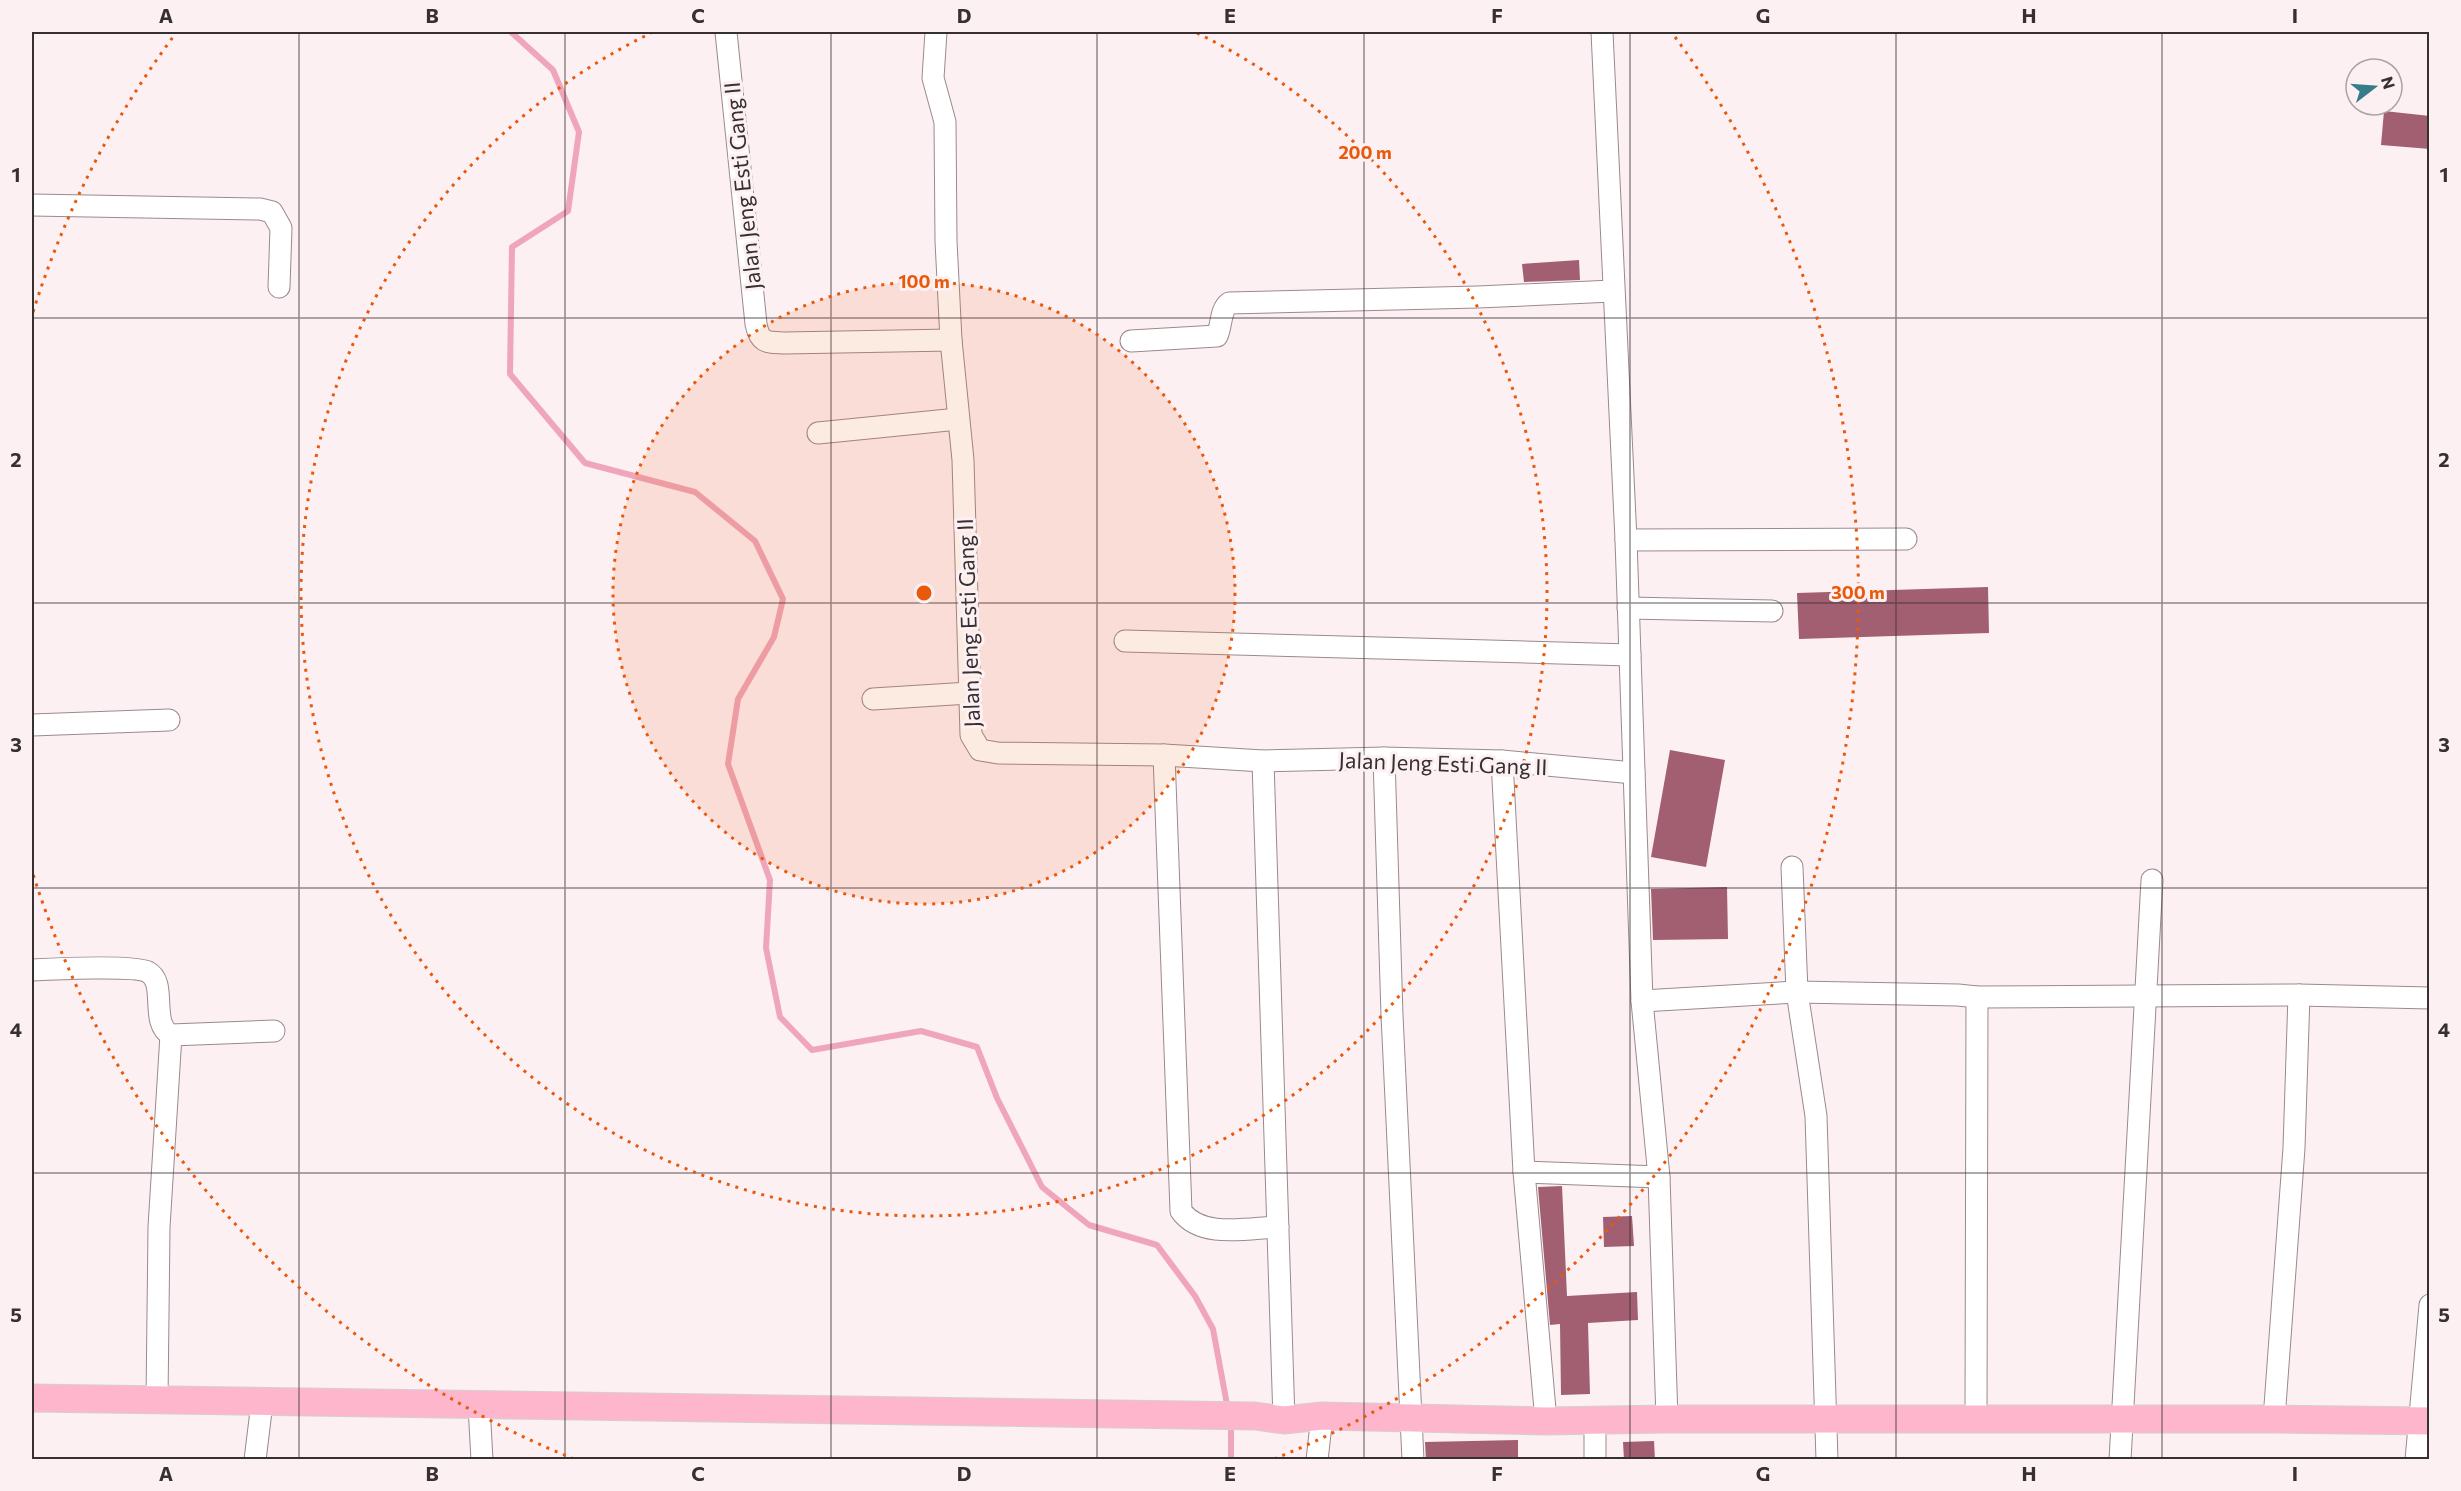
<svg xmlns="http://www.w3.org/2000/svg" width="2461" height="1491" viewBox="0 0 2461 1491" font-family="Commissioner,sans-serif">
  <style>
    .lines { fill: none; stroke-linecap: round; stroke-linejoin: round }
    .stream { stroke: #f0a6ba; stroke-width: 6 }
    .building { fill: #a25f72 }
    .minor-casing { stroke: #998a8e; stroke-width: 23 }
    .major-casing { stroke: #d3d1d2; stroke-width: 29 }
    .minor { stroke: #fff; stroke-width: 21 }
    .major { stroke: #fdb6cc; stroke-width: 27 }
    .grid { fill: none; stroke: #363031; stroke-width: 1.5; stroke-opacity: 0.55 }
    .ring { fill: none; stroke: #e8590c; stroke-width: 3; stroke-dasharray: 3 6 }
    .labels { text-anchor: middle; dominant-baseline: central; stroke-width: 6; stroke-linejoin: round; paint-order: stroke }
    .street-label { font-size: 22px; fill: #363031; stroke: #fdf0f3 }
    .centre { fill: #e8590c; stroke: #fdf0f3; stroke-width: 3 }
    .ring-label { font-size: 18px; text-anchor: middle; font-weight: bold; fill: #e8590c; stroke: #fdf0f3; stroke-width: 6; stroke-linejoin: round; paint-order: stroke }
    .neatline { fill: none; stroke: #363031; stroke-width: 2 }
    .grid-label { font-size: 20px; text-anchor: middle; font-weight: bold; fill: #363031 }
  </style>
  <rect width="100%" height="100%" fill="#fdf0f3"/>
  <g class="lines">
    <g class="stream">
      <path d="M511 32 553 70 579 132 568 211 512 247 510 374 585 463 695 492 755 541 783 599 774 637 738 699 728 764 770 880 766 948 780 1017 812 1050 921 1031 977 1047 997 1098 1042 1187 1089 1225 1157 1245 1195 1296 1213 1329 1228 1410"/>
      <path d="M1231 1423V1460"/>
    </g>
  </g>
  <g class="building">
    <path d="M2384 111 2430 116V149L2381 145Z"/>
    <path d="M1579 260 1580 280 1524 282 1522 264Z"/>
    <path d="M1988 587 1989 633 1799 639 1797 593Z"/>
    <path d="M1670 750 1725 760 1706 867 1651 857Z"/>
    <path d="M1727 887 1728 939 1653 940 1651 889Z"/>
    <path d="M1562 1186 1567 1296 1637 1292 1638 1320 1588 1323 1590 1394 1561 1395 1560 1324 1550 1325 1538 1187Z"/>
    <path d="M1632 1216 1634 1246 1604 1247 1603 1217Z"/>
    <path d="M1518 1440V1460H1426L1425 1442Z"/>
    <path d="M1654 1441 1655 1460H1624L1623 1442Z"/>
  </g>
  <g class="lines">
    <defs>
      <g id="minor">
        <path d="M726 32 756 324C760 344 767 342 785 343L951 340 963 460 971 735 980 750 998 753 1164 755 1263 761 1384 758 1502 761 1634 773"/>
        <path d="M936 32 933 78 945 122 946 241 951 340"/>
        <path d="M1602 32 1626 540 1642 1001 1659 1177 1667 1419"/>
        <path d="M32 205 260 209 272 212 281 228 279 287"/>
        <path d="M1131 341 1217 336C1222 325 1220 310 1229 303L1478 297 1613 291"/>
        <path d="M818 433 958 419"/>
        <path d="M1626 540 1906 539"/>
        <path d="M1628 608 1772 611"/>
        <path d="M1125 641 1630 655"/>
        <path d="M873 699 969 693"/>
        <path d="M32 725 169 720"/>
        <path d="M1164 755 1181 1211C1201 1239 1248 1228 1278 1227"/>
        <path d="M1384 758 1392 1015 1413 1460"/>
        <path d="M1263 761 1284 1420"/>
        <path d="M1502 761 1524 1172 1546 1421"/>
        <path d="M1792 867 1797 992 1816 1116 1827 1460"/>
        <path d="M32 970C51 969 136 965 148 972 168 983 149 1023 171 1035L274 1031"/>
        <path d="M1642 1001 1797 992 1958 995 1977 997 2299 995 2430 998"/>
        <path d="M1524 1172 1659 1177"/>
        <path d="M157 1401 159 1227 171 1035"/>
        <path d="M479 1406 482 1460"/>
        <path d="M2274 1419 2294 1148 2299 995"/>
        <path d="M1976 1420 1977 997"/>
        <path d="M1595 1421V1460"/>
        <path d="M255 1460 262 1403"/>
        <path d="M1317 1460 1322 1416"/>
        <path d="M2120 1460 2152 880"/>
        <path d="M2416 1460 2430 1305"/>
      </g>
      <path id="major" d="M32 1398 1255 1416 1284 1420 1322 1416 1546 1421 1667 1419H2274L2430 1421"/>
    </defs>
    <use href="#minor" class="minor-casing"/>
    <use href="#major" class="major-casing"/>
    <use href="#minor" class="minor"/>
    <use href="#major" class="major"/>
  </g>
  <path class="grid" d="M299 32V1460M565 32V1460M831 32V1460M1097 32V1460M1364 32V1460M1630 32V1460M1896 32V1460M2162 32V1460M32 318H2430M32 603H2430M32 888H2430M32 1173H2430"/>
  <circle cx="924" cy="593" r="311" fill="#e8590c" fill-opacity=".12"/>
  <g class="ring">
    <circle cx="924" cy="593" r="311"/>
    <path d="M1197 33A623 623 0 1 1 651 33"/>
    <path d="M574 1459A934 934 0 0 1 33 874M33 312A934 934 0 0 1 173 37M1675 37A934 934 0 0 1 1274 1459"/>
  </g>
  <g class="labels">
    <g class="street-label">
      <text transform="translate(742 186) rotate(-96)">Jalan Jeng Esti Gang II</text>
      <text transform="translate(968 623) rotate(-92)">Jalan Jeng Esti Gang II</text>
      <text transform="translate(1443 763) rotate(2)">Jalan Jeng Esti Gang II</text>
    </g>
  </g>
  <circle cx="924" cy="593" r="9" class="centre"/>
  <g class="ring-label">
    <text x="1365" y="159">200 m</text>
    <text x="924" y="288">100 m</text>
    <text x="1858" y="599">300 m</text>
  </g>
  <rect width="2461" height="1491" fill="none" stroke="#fdf0f3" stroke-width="66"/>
  <g transform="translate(2374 87) rotate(73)"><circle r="28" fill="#fdf0f3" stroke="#ada3a5" stroke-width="1.5"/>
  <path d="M0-4.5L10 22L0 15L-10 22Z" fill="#377c8a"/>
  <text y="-9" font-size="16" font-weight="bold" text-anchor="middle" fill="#363031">N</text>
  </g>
  <rect x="33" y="33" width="2395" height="1425" class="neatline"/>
  <g class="grid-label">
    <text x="166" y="23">A</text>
    <text x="432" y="23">B</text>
    <text x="698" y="23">C</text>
    <text x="964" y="23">D</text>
    <text x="1230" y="23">E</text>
    <text x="1497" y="23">F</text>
    <text x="1763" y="23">G</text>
    <text x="2029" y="23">H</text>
    <text x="2295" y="23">I</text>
    <text x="16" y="182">1</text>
    <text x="2444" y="182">1</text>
    <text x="16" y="467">2</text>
    <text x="2444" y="467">2</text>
    <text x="16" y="752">3</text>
    <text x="2444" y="752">3</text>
    <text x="16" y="1037">4</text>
    <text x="2444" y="1037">4</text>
    <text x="16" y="1322">5</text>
    <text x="2444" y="1322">5</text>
    <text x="166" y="1481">A</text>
    <text x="432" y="1481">B</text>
    <text x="698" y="1481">C</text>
    <text x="964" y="1481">D</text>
    <text x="1230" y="1481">E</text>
    <text x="1497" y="1481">F</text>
    <text x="1763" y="1481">G</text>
    <text x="2029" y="1481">H</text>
    <text x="2295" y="1481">I</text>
  </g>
</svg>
